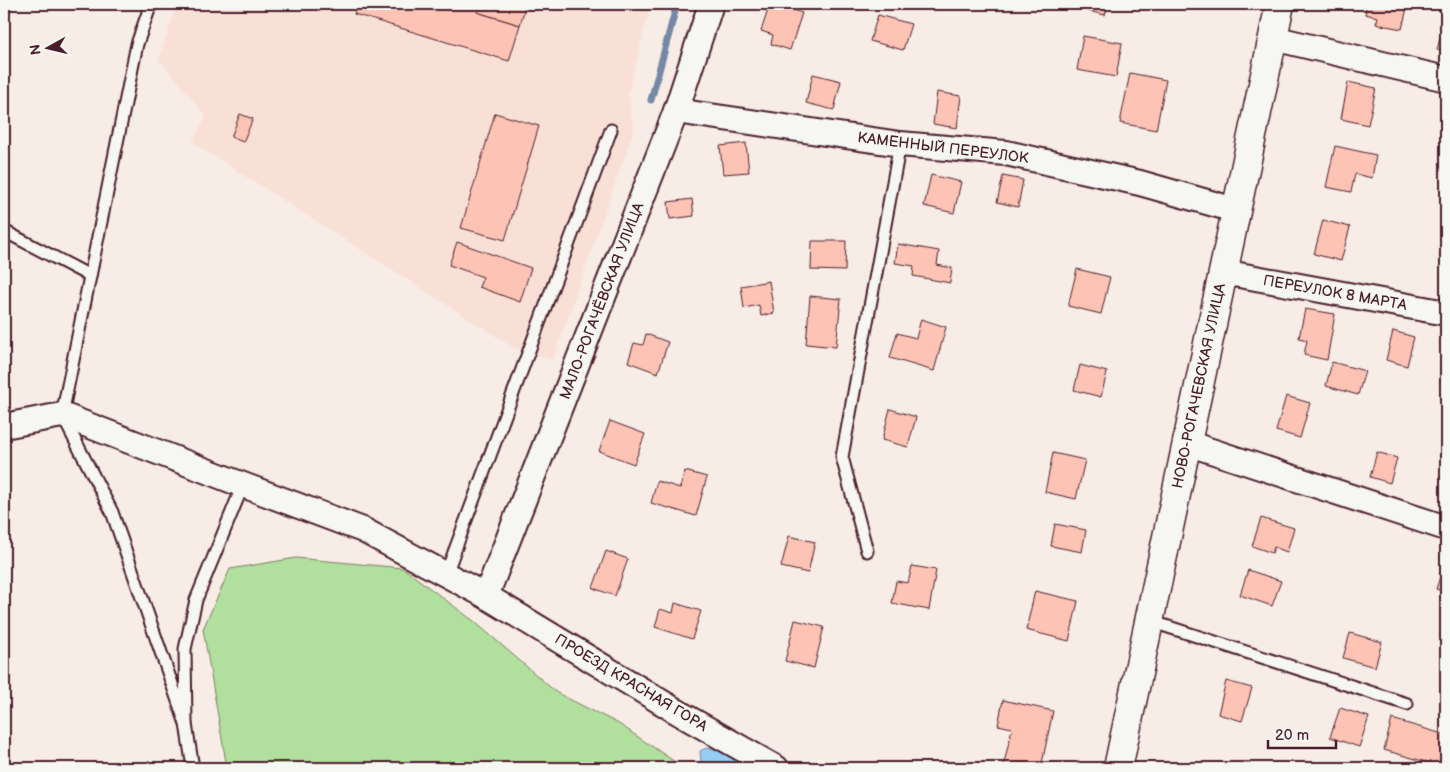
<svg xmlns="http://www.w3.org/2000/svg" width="1450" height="772" viewBox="0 0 1450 772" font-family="'Balsamiq Sans',sans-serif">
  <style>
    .built { fill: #f9e0d7 }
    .green { fill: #b1df9d; stroke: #7e7f64 }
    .water { fill: #95cef5; stroke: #7788a4 }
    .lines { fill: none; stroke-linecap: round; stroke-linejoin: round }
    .stream { stroke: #7788a4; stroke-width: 7 }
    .building { fill: #fdc3b5; stroke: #4a1f2b }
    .service-casing { stroke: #4a1f2b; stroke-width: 15 }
    .minor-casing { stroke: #4a1f2b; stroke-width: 28 }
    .primary-casing { stroke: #4a1f2b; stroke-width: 31 }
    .service { stroke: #f6f6f2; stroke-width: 11 }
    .minor { stroke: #f6f6f2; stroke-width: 24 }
    .primary { stroke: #f6f6f2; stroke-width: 28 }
    .labels { text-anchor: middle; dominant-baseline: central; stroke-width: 5; stroke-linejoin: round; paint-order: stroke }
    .street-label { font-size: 15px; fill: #4a1f2b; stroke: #f6f6f2 }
  </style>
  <rect width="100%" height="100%" fill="#f7ece6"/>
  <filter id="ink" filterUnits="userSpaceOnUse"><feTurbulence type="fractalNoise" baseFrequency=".02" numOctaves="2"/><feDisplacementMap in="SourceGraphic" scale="10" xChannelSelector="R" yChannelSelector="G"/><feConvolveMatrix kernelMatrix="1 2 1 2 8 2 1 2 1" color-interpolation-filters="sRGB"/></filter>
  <g filter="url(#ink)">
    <path class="built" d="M177 4H651L628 93 634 130 553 360 513 347 192 142 206 116 159 59Z"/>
    <path class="green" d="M296 558 403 568 475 622 557 693 619 724 684 768H227L203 629 230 569Z"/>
    <path class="water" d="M706 748 726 751 753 768H705L701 765 700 751Z"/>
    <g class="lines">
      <path class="stream" d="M651 100 677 4"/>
    </g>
    <g class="building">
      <path d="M357 4H480L477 12 520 25 509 61 354 14Z"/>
      <path d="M480 4H526L520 25 477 12Z"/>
      <path d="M770 4H776L802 13 790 50 771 44 773 35 761 31Z"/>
      <path d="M1081 4H1108L1105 15 1080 9Z"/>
      <path d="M1367 4H1408L1402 29 1376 24 1378 17 1365 14Z"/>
      <path d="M878 15 911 24 903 50 870 41Z"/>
      <path d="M1445 18 1446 19V52L1437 50Z"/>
      <path d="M1083 36 1122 43 1116 77 1077 70Z"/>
      <path d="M1130 73 1166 80 1156 130 1120 123Z"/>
      <path d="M813 74 841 81 834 110 806 103Z"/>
      <path d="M1348 82 1376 88 1368 125 1341 119Z"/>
      <path d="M937 92 961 96 957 128 933 124Z"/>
      <path d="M495 113 539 126 505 240 461 228Z"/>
      <path d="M240 114 253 119 243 142 231 137Z"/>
      <path d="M746 143 749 172 723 174 720 146Z"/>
      <path d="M1335 146 1376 155 1372 178 1355 174 1351 192 1326 187Z"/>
      <path d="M931 175 961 182 954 213 924 206Z"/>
      <path d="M1003 176 1023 180 1018 207 997 202Z"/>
      <path d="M692 199 694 216 670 219 668 202Z"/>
      <path d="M1323 220 1350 227 1341 261 1314 254Z"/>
      <path d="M812 241H846L845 271 811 270Z"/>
      <path d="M457 242 531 268 520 302 479 287 483 277 449 265Z"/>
      <path d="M898 244 939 251 937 265 952 268 950 283 913 276 914 266 895 263Z"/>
      <path d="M1077 269 1110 277 1101 314 1068 306Z"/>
      <path d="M769 281 774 313 761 316 759 305 744 308 741 286Z"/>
      <path d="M810 296 841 299 836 347 806 344Z"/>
      <path d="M1305 309 1335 314 1327 360 1304 355 1307 340 1299 338Z"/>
      <path d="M921 319 946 327 934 371 890 358 897 333 916 338Z"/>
      <path d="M1393 331 1414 337 1407 366 1386 360Z"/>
      <path d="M646 334 668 342 658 373 628 362 634 343 643 345Z"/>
      <path d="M1332 362 1365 371 1358 395 1326 386Z"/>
      <path d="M1080 365 1107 372 1101 397 1074 390Z"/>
      <path d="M1286 396 1310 403 1300 438 1276 431Z"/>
      <path d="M890 409 916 417 908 447 882 440Z"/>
      <path d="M610 421 645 434 634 464 599 451Z"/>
      <path d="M1377 452 1397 458 1390 483 1370 477Z"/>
      <path d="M1053 453 1085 460 1076 499 1045 492Z"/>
      <path d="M685 471 707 477 696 516 651 503 657 481 680 488Z"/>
      <path d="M1261 518 1294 528 1287 552 1274 547 1272 553 1252 546Z"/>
      <path d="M1055 524 1086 530 1082 552 1051 546Z"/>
      <path d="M789 536 815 542 808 573 781 567Z"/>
      <path d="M606 551 628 559 615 596 593 588Z"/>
      <path d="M1445 562 1446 563V592L1436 589Z"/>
      <path d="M912 566 936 570 929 610 892 603 896 581 908 583Z"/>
      <path d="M1248 570 1281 581 1272 606 1240 595Z"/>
      <path d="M1035 591 1078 601 1069 641 1026 630Z"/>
      <path d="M675 603 701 611 692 639 655 627 660 609 673 613Z"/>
      <path d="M795 620 824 627 814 668 785 661Z"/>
      <path d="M1350 633 1382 642 1375 667 1343 658Z"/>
      <path d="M1226 681 1252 688 1242 721 1218 714Z"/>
      <path d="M1003 700 1053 711 1041 768H1003L1012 728 998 725Z"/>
      <path d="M1340 708 1369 717 1359 747 1330 737Z"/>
      <path d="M1392 719 1446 735V744L1440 766 1384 750Z"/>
    </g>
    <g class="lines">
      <defs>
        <g id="service">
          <path d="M151 4 137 44 62 415 112 512 186 724"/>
          <path d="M4 231 90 276"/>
          <path d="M867 551 842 457 900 144"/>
          <path d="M446 574 611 130"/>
          <path d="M1150 621 1407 704"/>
          <path d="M193 768 186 724 185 649 196 600 243 485"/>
        </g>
        <g id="minor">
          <path d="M1273 38 1446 79"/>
          <path d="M676 111 900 144 1006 153 1140 183 1235 210"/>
          <path d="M1223 272 1446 313"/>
          <path d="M4 426 62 415 243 485 363 530 486 596 686 717 776 768"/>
          <path d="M1187 443 1446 528"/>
          <path d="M486 596 676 111 711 4"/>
        </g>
        <path id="primary" d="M1118 768 1280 4"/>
      </defs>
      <use href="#service" class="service-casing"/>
      <use href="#minor" class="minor-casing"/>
      <use href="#primary" class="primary-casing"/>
      <use href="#service" class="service"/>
      <use href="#minor" class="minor"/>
      <use href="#primary" class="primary"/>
    </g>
  </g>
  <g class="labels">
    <g class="street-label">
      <text transform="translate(943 148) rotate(7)">КАМЕННЫЙ ПЕРЕУЛОК</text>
      <text transform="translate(1335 293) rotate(10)">ПЕРЕУЛОК 8 МАРТА</text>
      <text transform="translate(602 301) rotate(-69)">МАЛО-РОГАЧЁВСКАЯ УЛИЦА</text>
      <text transform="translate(1199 386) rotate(-78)">НОВО-РОГАЧЕВСКАЯ УЛИЦА</text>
      <text transform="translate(631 683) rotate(31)">ПРОЕЗД КРАСНАЯ ГОРА</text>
    </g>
  </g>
  <rect width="1450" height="772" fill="none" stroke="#f6f6f2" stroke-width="20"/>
  <rect x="10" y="10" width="1430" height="752" fill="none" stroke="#4a1f2b" stroke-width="2" filter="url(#ink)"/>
  <g transform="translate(48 48) rotate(262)" stroke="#f6f6f2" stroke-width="4" paint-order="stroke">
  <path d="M0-4L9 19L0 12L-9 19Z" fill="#4a1f2b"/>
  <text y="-8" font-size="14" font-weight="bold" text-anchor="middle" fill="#4a1f2b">N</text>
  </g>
  <path d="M1268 740v8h68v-8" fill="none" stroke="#4a1f2b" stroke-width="2.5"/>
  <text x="1275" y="740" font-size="15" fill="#4a1f2b" stroke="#f6f6f2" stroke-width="4" paint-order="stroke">20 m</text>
</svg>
